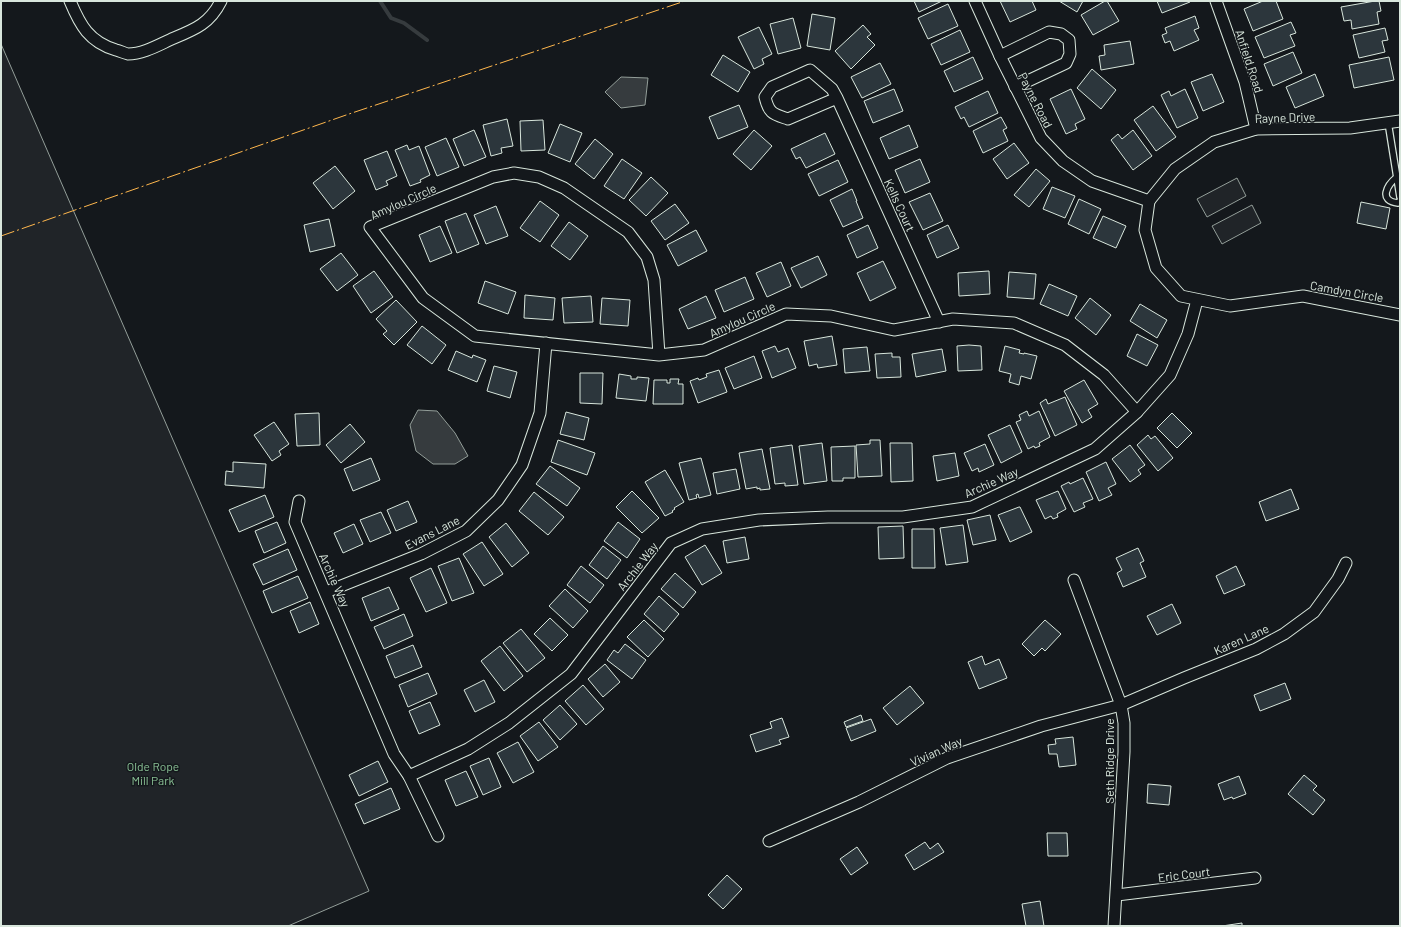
<svg xmlns="http://www.w3.org/2000/svg" width="1401" height="927" viewBox="0 0 1401 927" font-family="Barlow,sans-serif">
  <style>
    .green { fill: #202428; stroke: #939e99 }
    .water { fill: #363b3e; stroke: #939e99 }
    .lines { fill: none; stroke-linecap: round; stroke-linejoin: round }
    .stream { stroke: #363b3e; stroke-width: 4 }
    .building { fill: #2c363c; stroke: #d8e6dc }
    .service-casing { stroke: #d8e6dc; stroke-width: 8 }
    .minor-casing { stroke: #d8e6dc; stroke-width: 13 }
    .service { stroke: #14181c; stroke-width: 5.5 }
    .minor { stroke: #14181c; stroke-width: 11 }
    .power { stroke: #ffb74d; stroke-width: 1; stroke-dasharray: 14 3 2 3; stroke-linecap: butt }
    .labels { text-anchor: middle; dominant-baseline: central; stroke-width: 3; stroke-linejoin: round; paint-order: stroke }
    .street-label { font-size: 12px; fill: #d8e6dc; stroke: #14181c }
    .park-label { font-size: 12px; fill: #8ac095; stroke: #14181c }
  </style>
  <rect width="100%" height="100%" fill="#14181c"/>
  <g class="green">
    <path d="M1 44 369 891 288 926H1Z"/>
    <path d="M1237 178 1246 196 1207 217 1197 199Z"/>
    <path d="M1252 205 1261 223 1222 244 1212 226Z"/>
  </g>
  <g class="water">
    <path d="M621 77 648 78 645 105 621 108 605 92Z"/>
    <path d="M418 410 437 411 455 433 468 456 455 464H433L416 451 410 425Z"/>
  </g>
  <g class="lines">
    <path class="stream" d="M380 1 391 18 404 23 427 40"/>
  </g>
  <g class="building">
    <path d="M914 1H942L919 12Z"/>
    <path d="M1000 1H1032L1036 10 1010 22Z"/>
    <path d="M1059 1H1083L1077 12Z"/>
    <path d="M1105 1H1107L1119 21 1093 35 1081 15Z"/>
    <path d="M1157 1H1189L1190 2 1162 13Z"/>
    <path d="M1263 1H1276L1283 19 1253 31 1244 9Z"/>
    <path d="M1375 1H1379L1381 11 1377 12 1379 24 1352 29 1351 20 1344 21 1341 7Z"/>
    <path d="M948 4 958 26 928 39 918 18Z"/>
    <path d="M812 14 835 18 830 50 807 46Z"/>
    <path d="M1195 16 1199 28 1194 30 1199 40 1174 51 1170 41 1165 43 1162 35 1167 33 1165 28Z"/>
    <path d="M793 18 801 48 778 54 770 24Z"/>
    <path d="M1291 22 1296 33 1290 35 1295 46 1264 58 1255 37Z"/>
    <path d="M863 25 871 34 867 37 875 45 851 69 835 51Z"/>
    <path d="M759 27 772 54 762 59 764 64 754 69 738 37Z"/>
    <path d="M1385 28 1388 40 1382 41 1385 52 1359 58 1353 35Z"/>
    <path d="M960 30 970 52 941 65 931 44Z"/>
    <path d="M1130 41 1134 64 1101 70 1099 56 1105 55 1104 45Z"/>
    <path d="M1293 52 1302 73 1273 86 1264 64Z"/>
    <path d="M723 55 750 72 738 92 711 75Z"/>
    <path d="M973 57 983 79 954 92 944 71Z"/>
    <path d="M1389 57 1394 80 1354 88 1349 65Z"/>
    <path d="M880 63 891 84 862 98 851 77Z"/>
    <path d="M1092 69 1116 90 1101 109 1077 88Z"/>
    <path d="M1212 74 1224 102 1203 111 1191 82Z"/>
    <path d="M1315 74 1324 96 1295 108 1286 87Z"/>
    <path d="M894 89 903 111 873 123 864 101Z"/>
    <path d="M1071 89 1085 119 1075 124 1077 129 1066 134 1050 99Z"/>
    <path d="M1185 89 1198 118 1177 128 1161 95 1169 91 1171 96Z"/>
    <path d="M988 91 998 113 969 127 964 117 961 119 955 107Z"/>
    <path d="M739 105 748 127 718 139 709 117Z"/>
    <path d="M1153 106 1176 137 1156 151 1134 120Z"/>
    <path d="M1001 117 1007 128 1003 130 1008 141 983 153 973 131Z"/>
    <path d="M507 119 513 146 501 148 502 153 491 156 483 125Z"/>
    <path d="M543 120 545 150 521 151 520 121Z"/>
    <path d="M560 124 582 133 570 162 548 153Z"/>
    <path d="M909 125 918 147 889 159 880 138Z"/>
    <path d="M474 130 486 157 464 166 453 139Z"/>
    <path d="M754 130 772 146 751 170 733 154Z"/>
    <path d="M1133 130 1152 156 1133 170 1111 140 1118 134 1122 139Z"/>
    <path d="M825 133 835 154 806 168 800 157 796 159 791 149Z"/>
    <path d="M446 138 459 167 437 176 425 147Z"/>
    <path d="M595 139 613 154 594 179 575 164Z"/>
    <path d="M1014 143 1029 163 1007 179 993 159Z"/>
    <path d="M407 145 409 150 419 146 430 175 420 180 421 182 410 186 395 150Z"/>
    <path d="M387 151 397 176 386 181 388 185 376 190 364 160Z"/>
    <path d="M622 159 642 173 624 199 604 186Z"/>
    <path d="M920 159 930 182 905 193 895 170Z"/>
    <path d="M838 160 848 182 819 196 808 174Z"/>
    <path d="M335 166 355 191 333 209 313 183Z"/>
    <path d="M1036 169 1050 181 1029 207 1014 195Z"/>
    <path d="M651 177 668 193 646 216 629 200Z"/>
    <path d="M1052 187 1075 196 1065 218 1043 209Z"/>
    <path d="M852 189 857 201H856L863 218 843 227 830 200Z"/>
    <path d="M930 193 943 221 923 230 909 202Z"/>
    <path d="M1079 199 1101 209 1089 234 1068 224Z"/>
    <path d="M540 201 559 215 540 242 520 228Z"/>
    <path d="M1361 202 1390 208 1386 229 1357 223Z"/>
    <path d="M675 204 689 223 665 240 651 221Z"/>
    <path d="M496 206 508 236 486 244 474 215Z"/>
    <path d="M466 213 479 244 457 253 445 221Z"/>
    <path d="M1103 216 1126 226 1116 248 1093 238Z"/>
    <path d="M329 219 335 246 310 252 304 225Z"/>
    <path d="M569 222 588 236 570 260 551 246Z"/>
    <path d="M868 225 878 248 857 258 847 235Z"/>
    <path d="M948 225 959 248 937 258 927 235Z"/>
    <path d="M440 226 452 253 430 262 419 235Z"/>
    <path d="M696 230 707 251 678 266 667 245Z"/>
    <path d="M341 253 358 275 337 291 320 269Z"/>
    <path d="M818 256 827 275 801 288 791 268Z"/>
    <path d="M883 261 896 288 870 301 857 273Z"/>
    <path d="M781 262 791 286 767 297 756 273Z"/>
    <path d="M374 271 393 297 371 313 353 286Z"/>
    <path d="M989 271 990 294 959 296 958 273Z"/>
    <path d="M1009 272 1036 274 1034 299 1007 297Z"/>
    <path d="M745 277 754 299 724 312 715 290Z"/>
    <path d="M485 281 516 292 508 314 478 303Z"/>
    <path d="M1049 284 1077 296 1068 316 1040 304Z"/>
    <path d="M525 295 555 298 553 320 524 318Z"/>
    <path d="M591 296 593 322 564 323 562 298Z"/>
    <path d="M706 296 716 318 688 329 679 309Z"/>
    <path d="M602 298 630 300 628 326 600 324Z"/>
    <path d="M1090 298 1111 315 1096 335 1075 318Z"/>
    <path d="M396 300 417 322 394 345 383 334 387 331 376 319Z"/>
    <path d="M1140 304 1167 320 1157 338 1130 321Z"/>
    <path d="M422 326 446 345 432 364 407 345Z"/>
    <path d="M1137 334 1158 345 1147 366 1127 356Z"/>
    <path d="M832 336 837 365 818 368 817 364 809 366 804 341Z"/>
    <path d="M969 345 981 346 982 370 958 371 957 346Z"/>
    <path d="M775 346 778 352 788 348 796 368 772 378 762 351Z"/>
    <path d="M1005 346 1020 350 1019 353 1024 354V353L1037 356 1031 379 1021 376 1019 385 1009 382 1011 374 999 371Z"/>
    <path d="M867 347 870 371 845 373 843 349Z"/>
    <path d="M942 349 946 371 916 377 912 354Z"/>
    <path d="M456 351 472 358 473 355 486 360 477 382 448 370Z"/>
    <path d="M892 353V357H900L901 377 877 378 875 354Z"/>
    <path d="M754 356 762 378 734 389 725 368Z"/>
    <path d="M494 366 517 372 510 398 487 391Z"/>
    <path d="M719 370 727 392 698 403 690 381 698 378 699 380 707 377 706 374Z"/>
    <path d="M580 373H603L602 404 580 403Z"/>
    <path d="M619 374 631 376V379H637V377L649 378 646 401 616 398Z"/>
    <path d="M670 379H679L678 384H683V404H653L654 380H667V383H670Z"/>
    <path d="M1084 380 1098 404 1088 410 1092 417 1082 423 1064 391Z"/>
    <path d="M1065 397 1077 425 1055 436 1040 403 1046 399 1048 404Z"/>
    <path d="M1027 411 1029 416 1039 411 1050 437 1039 443 1040 446 1035 448 1034 446 1028 449 1016 422 1021 420 1019 415Z"/>
    <path d="M566 412 589 418 584 440 560 434Z"/>
    <path d="M319 413 320 445 297 446 295 414Z"/>
    <path d="M1172 413 1192 433 1177 448 1157 428Z"/>
    <path d="M274 422 289 444 279 451 281 455 272 461 254 435Z"/>
    <path d="M350 424 365 442 341 463 326 445Z"/>
    <path d="M1010 425 1022 452 1001 463 988 435Z"/>
    <path d="M1148 435 1151 439 1155 436 1173 458 1158 471 1137 445Z"/>
    <path d="M558 440 595 453 587 475 551 462Z"/>
    <path d="M870 440H880L882 476 858 477 856 445 870 444Z"/>
    <path d="M822 443 827 481 804 484 799 446Z"/>
    <path d="M890 443H912L913 481 891 482Z"/>
    <path d="M985 444 994 465 979 472 978 468 972 471 964 453Z"/>
    <path d="M792 445 798 485 785 486V483L775 484 770 448Z"/>
    <path d="M1130 445 1145 465 1138 470 1141 474 1130 482 1112 459Z"/>
    <path d="M855 446V478H843V481H832L831 447Z"/>
    <path d="M762 449 770 489 760 490V488L757 489V487L746 489 739 453Z"/>
    <path d="M955 453 959 476 937 481 933 456Z"/>
    <path d="M371 458 380 480 353 491 344 469Z"/>
    <path d="M701 458 711 495 699 498 698 494 696 495 697 498 689 500 679 463Z"/>
    <path d="M233 462 266 464 264 488 225 485 226 471 233 472Z"/>
    <path d="M1106 462 1116 484 1108 488 1112 495 1099 501 1086 472Z"/>
    <path d="M550 466 580 488 567 506 536 484Z"/>
    <path d="M736 469 740 489 717 494 713 473Z"/>
    <path d="M665 470 684 502 674 508 675 509 672 511 673 512 665 516 645 482Z"/>
    <path d="M1083 478 1093 499 1083 503 1085 507 1074 512 1061 486 1069 482 1070 484Z"/>
    <path d="M1291 489 1299 509 1266 521 1259 502Z"/>
    <path d="M632 491 659 518 642 533 616 507Z"/>
    <path d="M1058 491 1066 509 1057 514 1058 517 1053 519 1051 516 1045 519 1036 500Z"/>
    <path d="M534 492 564 517 548 535 519 511Z"/>
    <path d="M265 495 274 517 239 532 229 510Z"/>
    <path d="M408 501 417 522 396 531 387 510Z"/>
    <path d="M1019 507H1020L1032 532 1010 542 998 515Z"/>
    <path d="M381 512 391 533 370 542 360 520Z"/>
    <path d="M990 515 996 540 973 545 967 520Z"/>
    <path d="M277 522 286 543 264 553 255 531Z"/>
    <path d="M618 522 640 539 627 558 604 541Z"/>
    <path d="M506 523 529 553 512 567 489 537Z"/>
    <path d="M354 524 363 544 343 553 334 533Z"/>
    <path d="M963 525 968 562 946 565 940 528Z"/>
    <path d="M903 526 904 558 879 559 878 527Z"/>
    <path d="M912 529H934L935 568H912Z"/>
    <path d="M745 537 749 559 727 563 723 541Z"/>
    <path d="M482 542 503 574 484 586 463 554Z"/>
    <path d="M705 545 722 573 702 585 685 557Z"/>
    <path d="M603 546 621 560 607 579 589 565Z"/>
    <path d="M1138 548 1144 561 1140 563 1146 577 1123 587 1117 573 1122 570 1116 558Z"/>
    <path d="M288 549 297 570 263 585 253 564Z"/>
    <path d="M459 558 474 593 452 601 438 566Z"/>
    <path d="M581 566 604 585 590 603 567 585Z"/>
    <path d="M1236 566 1245 585 1224 594 1216 576Z"/>
    <path d="M431 568 447 603 426 612 410 578Z"/>
    <path d="M675 573 696 592 683 608 661 589Z"/>
    <path d="M298 576 308 598 272 613 263 591Z"/>
    <path d="M389 587 399 609 371 621 362 598Z"/>
    <path d="M565 589 588 611 573 628 549 606Z"/>
    <path d="M659 596 679 614 664 632 644 614Z"/>
    <path d="M310 602 319 624 299 633 290 611Z"/>
    <path d="M1172 604 1181 623 1157 635 1147 616Z"/>
    <path d="M404 614 413 636 384 649 374 627Z"/>
    <path d="M550 618 568 635 552 651 534 634Z"/>
    <path d="M644 620 664 639 648 657 627 637Z"/>
    <path d="M1045 620 1061 634 1045 651 1042 648 1034 656 1022 644Z"/>
    <path d="M521 629 545 658 527 672 503 643Z"/>
    <path d="M625 644 646 660 632 679 607 660 614 650 618 653Z"/>
    <path d="M413 645 422 667 395 678 386 656Z"/>
    <path d="M500 646 523 676 504 691 481 661Z"/>
    <path d="M982 656 985 665 999 659 1007 678 979 689 968 662Z"/>
    <path d="M605 664 620 682 603 697 588 679Z"/>
    <path d="M428 673 437 694 408 707 399 685Z"/>
    <path d="M484 680 495 702 475 712 464 690Z"/>
    <path d="M1285 683 1291 699 1260 711 1254 695Z"/>
    <path d="M583 685 604 709 586 725 565 701Z"/>
    <path d="M910 686 924 703 897 725 883 708Z"/>
    <path d="M430 702 440 725 419 734 409 711Z"/>
    <path d="M560 705 577 724 560 740 543 720Z"/>
    <path d="M861 715 863 721 846 727 844 722Z"/>
    <path d="M782 718 789 737 779 740 781 744 756 752 750 735 772 728 770 722Z"/>
    <path d="M871 719 876 731 851 741 846 728Z"/>
    <path d="M539 722 558 747 538 761 520 736Z"/>
    <path d="M1073 737 1076 765 1059 767 1057 754H1049L1048 745 1056 744 1055 739Z"/>
    <path d="M518 742 534 772 513 783 497 753Z"/>
    <path d="M489 758 501 787 483 795 470 766Z"/>
    <path d="M378 761 388 782 359 796 349 775Z"/>
    <path d="M466 771 478 797 456 806 445 780Z"/>
    <path d="M1304 775 1317 786 1313 790 1325 800 1313 815 1288 794Z"/>
    <path d="M1239 776 1246 794 1233 799 1232 797 1224 800 1218 784Z"/>
    <path d="M1148 784 1171 786 1169 805 1147 803Z"/>
    <path d="M391 788 400 809 364 824 355 804Z"/>
    <path d="M1047 833H1067L1068 856H1048Z"/>
    <path d="M925 842 930 849 938 843 944 852 914 870 905 855Z"/>
    <path d="M857 847 868 863 851 875 840 859Z"/>
    <path d="M727 875 742 889 723 909 708 895Z"/>
    <path d="M1040 901 1044 926H1026L1022 904Z"/>
    <path d="M1242 923V926H1222Z"/>
  </g>
  <g class="lines">
    <defs>
      <g id="service">
        <path d="M1388 122 1400 197"/>
        <path d="M1397 177C1387 185 1378 201 1398 203L1400 201"/>
      </g>
      <g id="minor">
        <path d="M70 1C80 25 89 42 116 50 120 51 124 53 128 54 144 54 160 44 174 38 196 29 210 23 221 1"/>
        <path d="M975 1 1000 56 1041 138 1063 161 1092 181 1149 201"/>
        <path d="M1216 1 1245 82 1256 129"/>
        <path d="M1000 56 1049 32 1061 34 1069 40 1070 54 1066 63 1015 87"/>
        <path d="M837 98 788 119C773 114 769 114 765 97L772 87 810 70 832 89 837 98 939 322"/>
        <path d="M1149 201 1145 230 1156 268 1181 296 1230 306 1303 296 1400 315"/>
        <path d="M1149 201 1175 169 1214 142 1256 129 1350 128 1400 121"/>
        <path d="M659 355 654 280 647 257 628 232 564 188 539 177 514 173 493 177 370 227 423 298 475 336 659 355 704 350 786 314 831 316 894 330 953 319 1014 323 1065 345 1104 375 1137 412"/>
        <path d="M299 501 295 522 394 754 409 776 468 749 509 723 571 674 671 543 702 529 759 520 828 517H903L972 507 1095 449 1137 412 1170 375 1188 334 1197 300"/>
        <path d="M1074 580 1121 705 1124 723V752L1114 926"/>
        <path d="M326 592 421 554 466 531 498 500 522 465 540 413 546 343"/>
        <path d="M409 776 438 836"/>
        <path d="M769 841 859 802 947 758 1041 726 1121 705 1184 678 1256 649 1284 634 1314 612 1338 579 1346 563"/>
        <path d="M1117 895 1255 878"/>
      </g>
    </defs>
    <use href="#service" class="service-casing"/>
    <use href="#minor" class="minor-casing"/>
    <use href="#service" class="service"/>
    <use href="#minor" class="minor"/>
    <path class="power" d="M1 236 349 114 685 1"/>
  </g>
  <g class="labels">
    <g class="street-label">
      <text transform="translate(1250 61) rotate(72)">Anfield Road</text>
      <text transform="translate(1036 100) rotate(63)">Payne Road</text>
      <text transform="translate(1285 117) rotate(-2)">Payne Drive</text>
      <text transform="translate(403 201) rotate(-24)">Amylou Circle</text>
      <text transform="translate(900 205) rotate(65)">Kells Court</text>
      <text transform="translate(1347 291) rotate(10)">Camdyn Circle</text>
      <text transform="translate(742 319) rotate(-24)">Amylou Circle</text>
      <text transform="translate(991 482) rotate(-24)">Archie Way</text>
      <text transform="translate(432 532) rotate(-27)">Evans Lane</text>
      <text transform="translate(637 566) rotate(-52)">Archie Way</text>
      <text transform="translate(335 580) rotate(66)">Archie Way</text>
      <text transform="translate(1241 639) rotate(-24)">Karen Lane</text>
      <text transform="translate(936 751) rotate(-24)">Vivian Way</text>
      <text transform="translate(1109 761) rotate(-90)">Seth Ridge Drive</text>
      <text transform="translate(1184 874) rotate(-7)">Eric Court</text>
    </g>
    <g class="park-label">
      <text x="153" y="766">Olde Rope<tspan x="153" dy="14">Mill Park</tspan></text>
    </g>
  </g>
  <rect width="1401" height="927" fill="none" stroke="#d8e6dc" stroke-width="4"/>
</svg>
